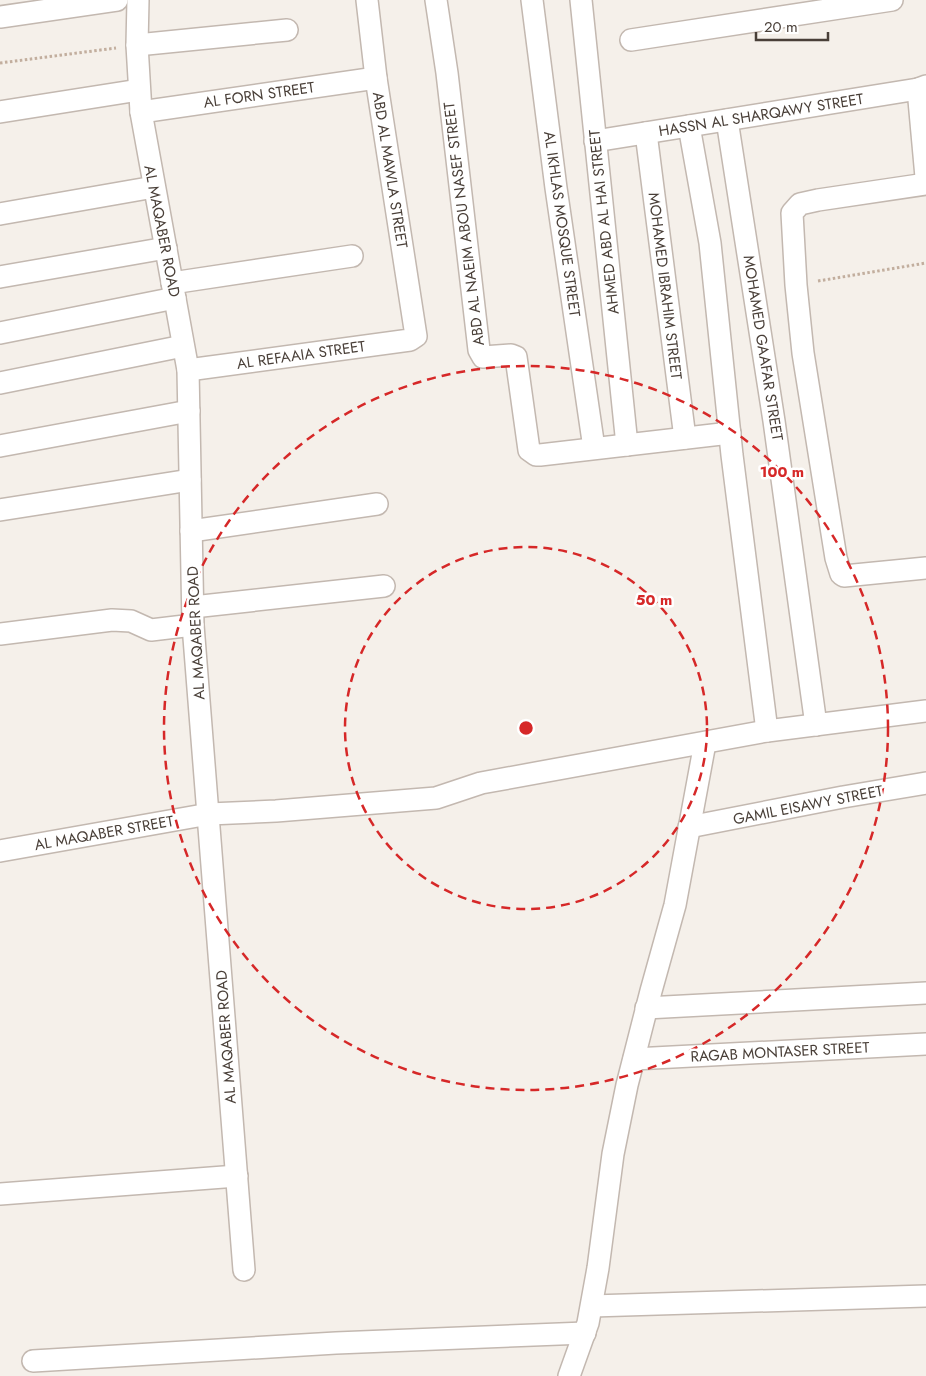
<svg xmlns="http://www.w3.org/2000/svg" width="926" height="1376" viewBox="0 0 926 1376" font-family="Jost,sans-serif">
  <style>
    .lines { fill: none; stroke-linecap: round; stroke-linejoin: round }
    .street-casing { stroke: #c3b8b0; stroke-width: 24 }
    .path { stroke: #c2ae9e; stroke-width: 3; stroke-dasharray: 2.5 2.5; stroke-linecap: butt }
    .street { stroke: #fff; stroke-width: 21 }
    .ring { fill: none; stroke: #d62828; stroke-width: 2.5; stroke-dasharray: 9 6 }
    .labels { text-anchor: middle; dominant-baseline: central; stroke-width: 5; stroke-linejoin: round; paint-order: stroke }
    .street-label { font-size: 15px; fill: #493f38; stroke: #fff }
    .centre { fill: #d62828; stroke: #fff; stroke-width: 2.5 }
    .ring-label { font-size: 15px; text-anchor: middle; font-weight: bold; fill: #d62828; stroke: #fff; stroke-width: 5; stroke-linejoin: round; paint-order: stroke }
  </style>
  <rect width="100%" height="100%" fill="#f5f0ea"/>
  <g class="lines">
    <defs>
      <g id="street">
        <path d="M138 0 137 45 141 112 188 370 193 625 244 1270"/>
        <path d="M436 0 447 73 479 350 483 357 511 355 516 357 529 450 536 455H540L730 433"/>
        <path d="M532 0 556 188 594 448"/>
        <path d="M581 0 627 445"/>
        <path d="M0 17 117 0"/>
        <path d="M631 40 892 0"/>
        <path d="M137 45 287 30"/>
        <path d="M918 89 926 177"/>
        <path d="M0 112 139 90"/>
        <path d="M141 112 376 78"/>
        <path d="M727 120 774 421 816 725"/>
        <path d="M689 126 710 243 732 455 767 731"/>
        <path d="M646 133 685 438"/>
        <path d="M595 141 918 89 926 86"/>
        <path d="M926 184 818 200 800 204 792 213 796 285 803 353 836 558 841 574 844 576 926 568"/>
        <path d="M0 214 154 187"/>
        <path d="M0 277 166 248"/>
        <path d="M172 283 352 256"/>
        <path d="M0 333 175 298"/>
        <path d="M188 370 410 340 416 336 376 78 367 0"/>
        <path d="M0 383 183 346"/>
        <path d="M0 446 189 411"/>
        <path d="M0 510 190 480"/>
        <path d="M191 531 377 504"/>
        <path d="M193 607 384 586"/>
        <path d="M0 634 112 620 131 621 151 630 193 625"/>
        <path d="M689 827 843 797 926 783"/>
        <path d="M0 851 209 814 276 811 436 798 481 783 767 731 926 711"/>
        <path d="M646 1008 926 993"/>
        <path d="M634 1059 926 1044"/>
        <path d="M0 1194 237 1176"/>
        <path d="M592 1306 926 1296"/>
        <path d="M33 1361 336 1343 585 1333"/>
        <path d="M569 1376 588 1323 598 1268 613 1154 627 1085 651 991 675 905 705 743"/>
      </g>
    </defs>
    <use href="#street" class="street-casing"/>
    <g class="path">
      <path d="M0 63 116 48"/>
      <path d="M818 281 926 263"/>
    </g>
    <use href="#street" class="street"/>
  </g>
  <g class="ring">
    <circle cx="526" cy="728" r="181"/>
    <circle cx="526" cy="728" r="362"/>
  </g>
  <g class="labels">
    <g class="street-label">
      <text transform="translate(259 95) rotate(-8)">AL FORN STREET</text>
      <text transform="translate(761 115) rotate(-9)">HASSN AL SHARQAWY STREET</text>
      <text transform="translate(390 170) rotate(81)">ABD AL MAWLA STREET</text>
      <text transform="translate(604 222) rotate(-96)">AHMED ABD AL HAI STREET</text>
      <text transform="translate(464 224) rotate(-97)">ABD AL NAEIM ABOU NASEF STREET</text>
      <text transform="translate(562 224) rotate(82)">AL IKHLAS MOSQUE STREET</text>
      <text transform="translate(162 231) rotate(79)">AL MAQABER ROAD</text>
      <text transform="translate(665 286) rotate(83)">MOHAMED IBRAHIM STREET</text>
      <text transform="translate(763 348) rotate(81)">MOHAMED GAAFAR STREET</text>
      <text transform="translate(301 355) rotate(-8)">AL REFAAIA STREET</text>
      <text transform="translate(196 633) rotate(-93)">AL MAQABER ROAD</text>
      <text transform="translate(808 805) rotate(-11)">GAMIL EISAWY STREET</text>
      <text transform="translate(104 833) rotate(-10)">AL MAQABER STREET</text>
      <text transform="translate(226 1037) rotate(-94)">AL MAQABER ROAD</text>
      <text transform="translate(780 1052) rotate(-3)">RAGAB MONTASER STREET</text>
    </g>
  </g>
  <circle cx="526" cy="728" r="8" class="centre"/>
  <g class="ring-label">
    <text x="782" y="477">100 m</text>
    <text x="654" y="605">50 m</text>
  </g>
  <path d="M756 32v8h72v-8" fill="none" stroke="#493f38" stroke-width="2.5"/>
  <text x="764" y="32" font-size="15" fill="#493f38" stroke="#ffffff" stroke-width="4" paint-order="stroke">20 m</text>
</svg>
